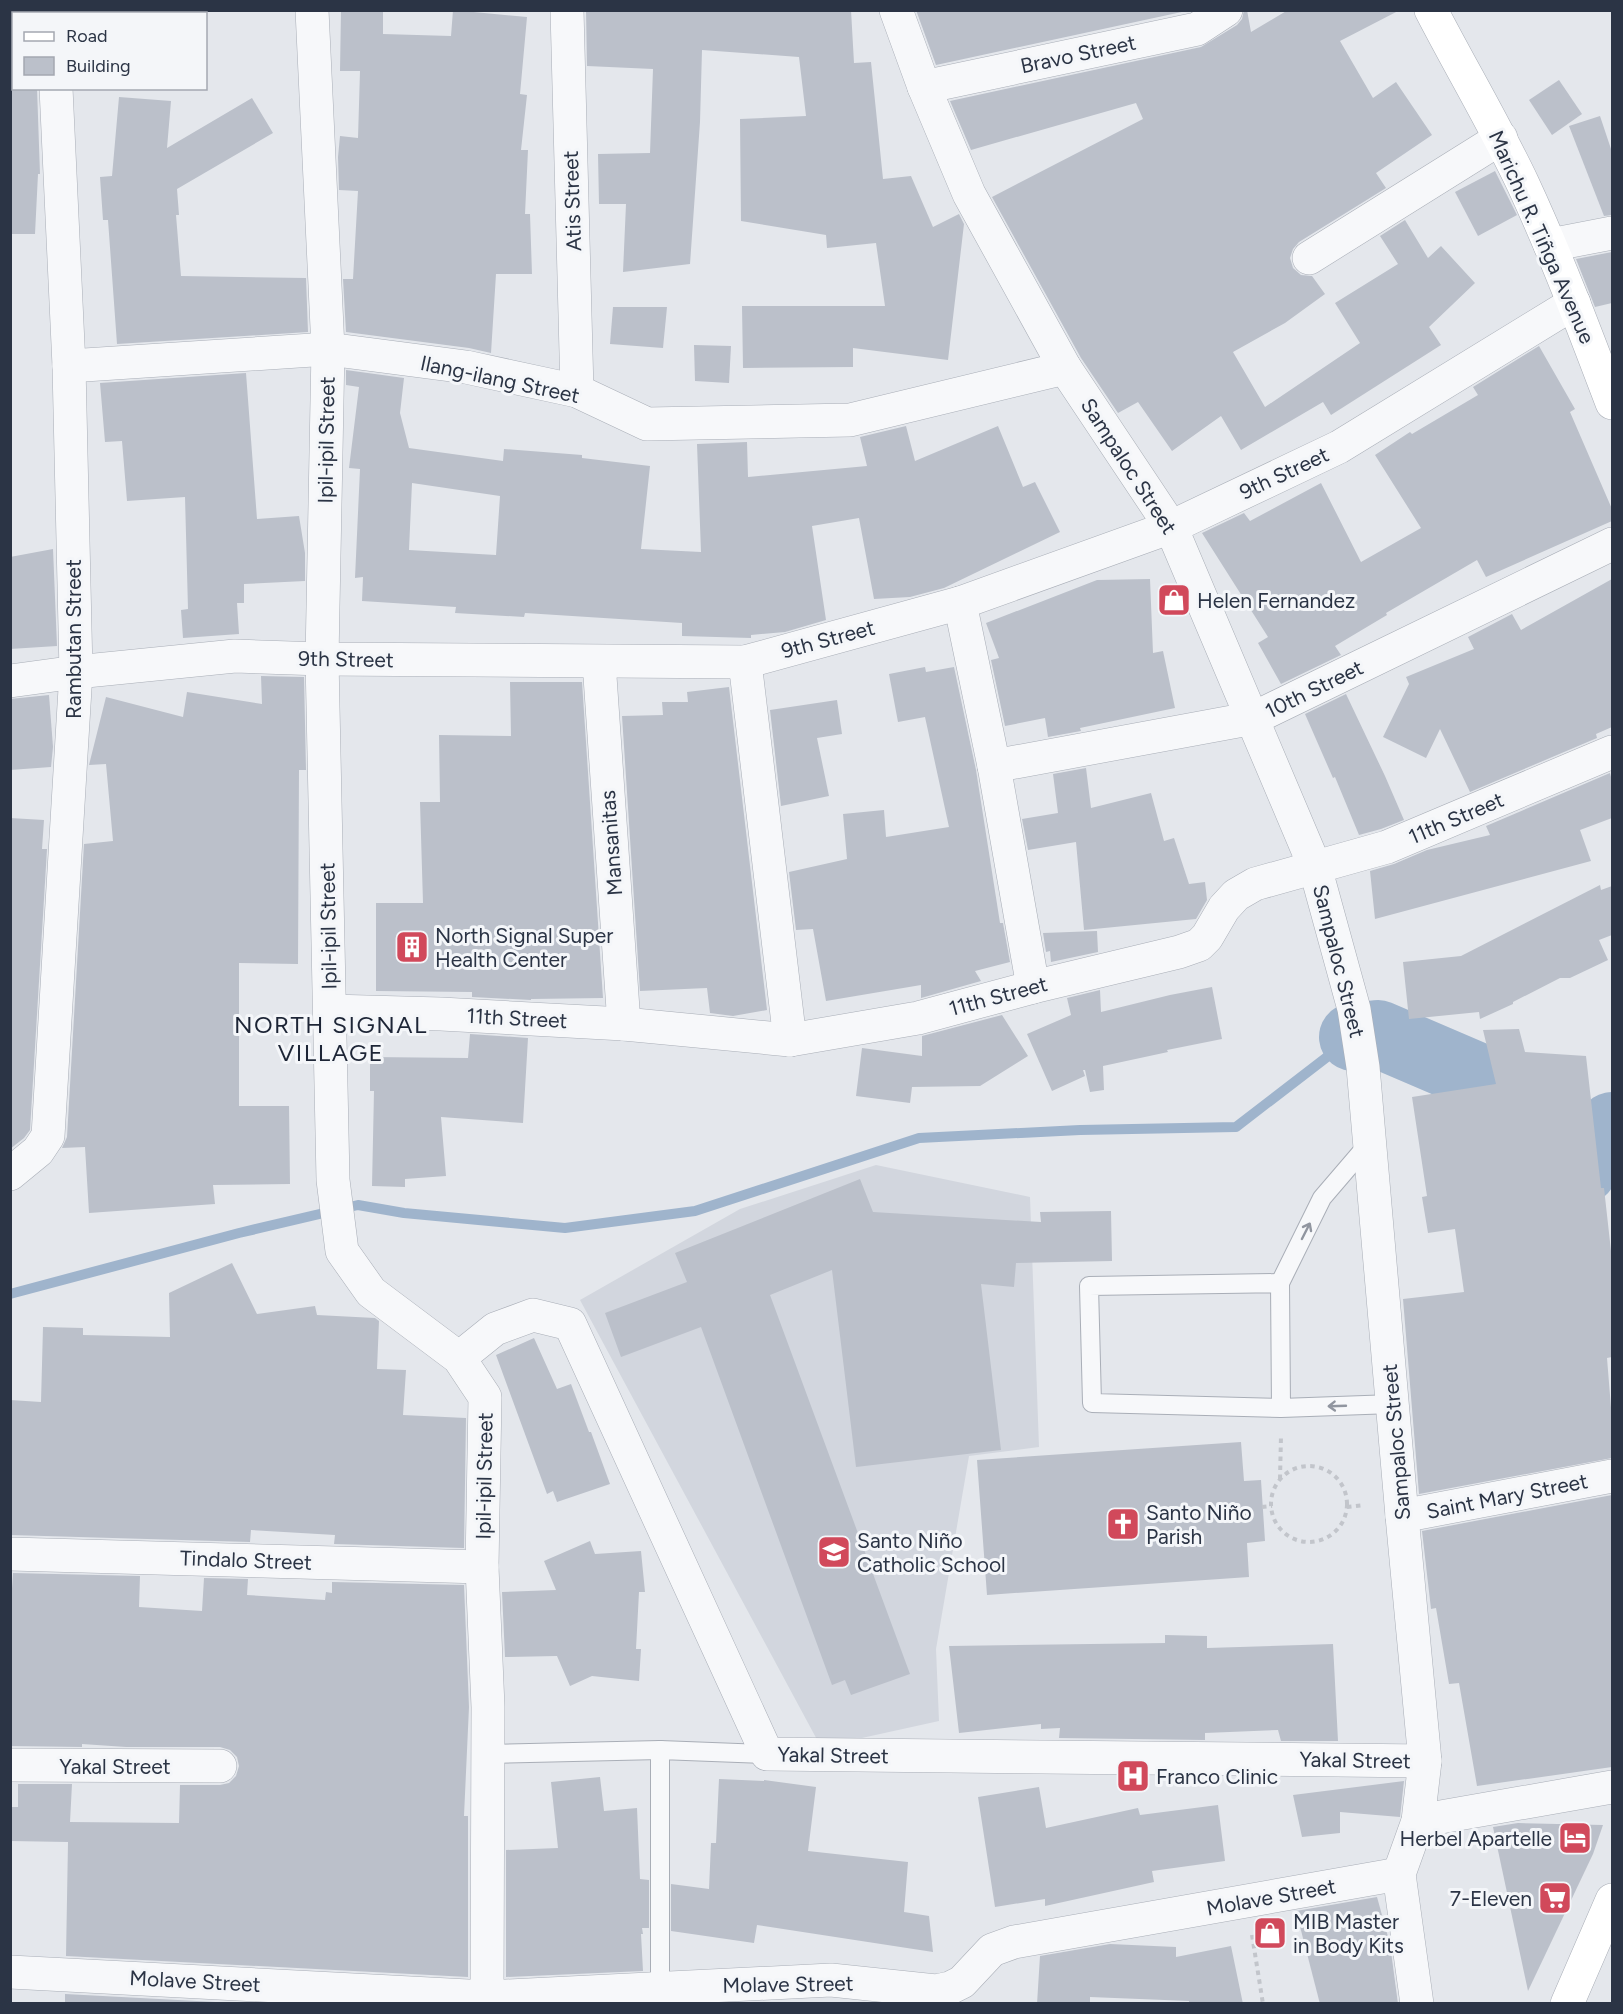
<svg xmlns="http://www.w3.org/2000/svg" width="1623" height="2014" viewBox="0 0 1623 2014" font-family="Figtree,sans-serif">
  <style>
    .built { fill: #d2d6de }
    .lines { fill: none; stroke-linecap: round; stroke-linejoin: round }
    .stream { stroke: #9fb4cc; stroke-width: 10 }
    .river { stroke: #9fb4cc; stroke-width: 68 }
    .building { fill: #bbc0ca; fill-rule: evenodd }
    .lane-casing { stroke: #a9aeb7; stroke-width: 20 }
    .street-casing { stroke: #a9aeb7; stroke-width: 34 }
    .secondary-casing { stroke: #a9aeb7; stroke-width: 34 }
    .path { stroke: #c2c5cb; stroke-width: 4; stroke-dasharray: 4.5 4.5; stroke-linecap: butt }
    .lane { stroke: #f7f8fa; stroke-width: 18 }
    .street { stroke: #f7f8fa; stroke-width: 33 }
    .secondary { stroke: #fff; stroke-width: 33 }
    .oneway { stroke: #9196a0 }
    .labels { text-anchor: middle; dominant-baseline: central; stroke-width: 6; stroke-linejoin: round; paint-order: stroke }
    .street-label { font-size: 21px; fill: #2b3445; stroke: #f4f6f9 }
    .poi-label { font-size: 21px; fill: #2b3445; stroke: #f4f6f9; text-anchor: start }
    .quarter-label { font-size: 24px; letter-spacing: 1.5px; fill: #1d2536; stroke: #f4f6f9 }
  </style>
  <rect width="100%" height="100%" fill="#e4e7ec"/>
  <path class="built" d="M876 1165 1030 1197 1039 1447 969 1456 936 1649 939 1721 821 1747 580 1300 740 1209Z"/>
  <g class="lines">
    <path class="stream" d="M10 1294 239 1233 358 1205 404 1213 565 1228 695 1211 919 1138 1080 1130 1236 1127 1353 1037"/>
    <path class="river" d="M1353 1037 1378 1034 1483 1079 1491 1108 1524 1162 1557 1179 1583 1170 1612 1126"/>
  </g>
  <g class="building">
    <path d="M341 10H383V34L451 36 453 10 527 17 520 94 527 95 521 150H528L525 214H530L532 274H496L491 353 469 348 346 332 343 279H353L358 191 339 190 338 157 340 136 358 138 360 71H340Z"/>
    <path d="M586 10H851L854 63 871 62 883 179 911 176 933 227 959 214 964 224 948 360 853 348V367L743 368 742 306H885L876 243 827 248 826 235 741 221 740 119 806 116 799 57 702 50 700 122 690 264 623 272 626 204H599L598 154 650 153 653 69 587 66Z"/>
    <path d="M916 10H1191L936 65Z"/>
    <path d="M1244 10H1247L1251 32 1288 10H1400L1340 41 1373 98 1396 82 1432 135 1376 173 1386 188 1299 242 1293 249 1290 258 1293 268 1301 275 1312 276 1325 294 1285 323 1233 352 1265 407 1360 343 1335 303 1398 264 1380 236 1405 220 1428 258 1441 246 1475 283 1429 327 1441 345 1331 415 1323 402 1241 450 1221 416 1172 451 1138 402 1118 413 1081 358 992 197 1143 119 1136 103 971 150 950 101 1201 47 1237 25 1242 19Z"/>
    <path d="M10 44H14V88H37L40 174H38L35 234H10Z"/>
    <path d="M1559 80 1582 114 1552 135 1529 100Z"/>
    <path d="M119 97 171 101 167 148 252 98 273 133 177 189 179 215H176L181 276 306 278 308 332 117 344 108 220H103L100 177 112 176Z"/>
    <path d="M1600 116 1612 152V215L1604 216 1569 126Z"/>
    <path d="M1495 171 1517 215 1478 236 1455 192Z"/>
    <path d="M1612 252V303L1595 307 1576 259Z"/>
    <path d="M613 307H667L663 348 610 344Z"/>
    <path d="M694 345 731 346 729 383 695 381Z"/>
    <path d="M1539 346 1575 409 1570 412 1612 509V521L1486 577 1477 560 1386 613 1387 615 1335 646 1341 655 1281 684 1258 643 1268 637 1202 533 1244 513 1250 521 1321 483 1361 562 1421 528 1375 455 1410 432 1412 434 1478 395 1473 387Z"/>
    <path d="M346 370 404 378 400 413 409 448 503 461 504 449 582 455V458L650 466 641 549 701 552 697 444 747 442 748 477 867 466 860 437 906 426 915 461 998 426 1023 487 1035 482 1060 532 944 588 910 597 874 599 859 518 812 526 826 620 785 632 751 635V638L682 636V623L525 613 524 617 455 613 456 607 362 601 363 577 355 578 360 469 349 468 359 387 346 385ZM412 483 500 496 496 555 409 550Z"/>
    <path d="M246 373 257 519 299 516 305 553V581L244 584V603H237L239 634 183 638 181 610 188 609 185 497 127 501 122 441 105 442 100 383Z"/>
    <path d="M53 549 57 646 10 649V557Z"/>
    <path d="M1150 579 1153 653 1163 651 1175 708 1080 728 1081 731 1048 737 1045 718 1005 726 991 660 999 658 986 623 1097 580Z"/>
    <path d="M1612 579V727L1596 734 1597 738 1470 792 1440 729 1426 758 1383 737 1409 684 1406 677 1474 649 1468 637 1512 614 1521 630Z"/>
    <path d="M925 667 926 672 954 667 976 770 1000 923H1003L1010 962 975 971 981 981 921 998V985L826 1001 813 929 796 930 789 872 847 859 843 814 884 810 886 837 949 827 925 717 898 722 889 674Z"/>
    <path d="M261 676 304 677 306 770H299L298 964 239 963V1106H289L290 1184 213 1185 215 1204 89 1213 85 1147 62 1148 67 1137 84 844 113 841 106 764 89 765 106 697 183 717 187 692 262 704Z"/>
    <path d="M510 682H582L603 998 531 999V1000L472 997V992L376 991V903H423L420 802H440L439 735 511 736Z"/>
    <path d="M729 687 767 1010 733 1016 710 1013 707 988 640 991 622 716 663 715 662 702H688L687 692Z"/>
    <path d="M1346 694 1385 776 1404 820 1381 829 1359 835 1335 777 1333 778 1305 714Z"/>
    <path d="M49 695 53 747 51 767 10 770V699Z"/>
    <path d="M837 700 842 734 817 738 829 796 781 806 770 710Z"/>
    <path d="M1086 768 1091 808 1151 793 1164 841 1174 838 1189 884 1205 882 1207 900 1196 919 1084 930 1076 842 1028 850 1022 819 1058 813 1053 774Z"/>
    <path d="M1610 773 1612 781V818L1580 830 1591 861 1375 919 1370 871 1394 864 1427 850 1490 835 1486 826Z"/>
    <path d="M10 818 44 820 42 849H47L30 1130 24 1138 10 1149Z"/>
    <path d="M1600 885 1601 890 1612 886V935L1599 940 1608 960 1570 978H1560L1513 1002V1004L1480 1019 1479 1012 1409 1019 1403 962 1461 956Z"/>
    <path d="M1097 931 1098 952 1051 962 1050 951 1046 952 1043 933Z"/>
    <path d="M1212 987 1222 1039 1167 1050 1168 1052 1103 1066 1104 1090 1090 1092 1085 1070H1083L1085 1076 1052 1091 1027 1034 1071 1015 1067 998 1100 990 1101 1012 1170 995Z"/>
    <path d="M1002 1015 1028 1056 980 1086 912 1087 910 1103 856 1096 862 1048 922 1056V1036Z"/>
    <path d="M1519 1029 1525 1052 1586 1056 1601 1188H1604L1612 1260V1357L1607 1358 1612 1420V1458L1419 1494 1403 1299 1464 1292 1455 1229 1428 1233 1422 1197 1427 1196 1412 1097 1496 1084 1483 1030Z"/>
    <path d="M470 1034 528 1038 523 1123 441 1117 446 1176 405 1179V1187L372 1186 374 1091H370V1057L468 1058Z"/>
    <path d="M860 1179 873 1212 1041 1222 1040 1212 1111 1211 1112 1261 1016 1263 1014 1287 981 1284 1001 1450 856 1467 832 1270 770 1295 910 1674 851 1695 845 1680 832 1685 701 1327 621 1357 605 1313 687 1282 675 1253Z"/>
    <path d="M232 1263 257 1314 315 1306 317 1315 375 1318 379 1321 377 1369 406 1370 403 1415 466 1418 464 1548 334 1544 335 1535 251 1530 250 1542 10 1535V1400L41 1402 43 1327 83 1328V1335L170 1337 169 1293Z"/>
    <path d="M534 1338 557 1389 571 1384 589 1432H591L610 1484 557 1502 553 1491 547 1494 496 1355Z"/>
    <path d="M1241 1442 1244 1481 1261 1480 1265 1541 1247 1543 1249 1577 987 1595 977 1460Z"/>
    <path d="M1612 1495V1767L1477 1786 1459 1683 1449 1684 1436 1608 1431 1609 1422 1531Z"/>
    <path d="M590 1541 595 1554 641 1551 645 1592H639L636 1649H641L639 1681 592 1676 570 1686 557 1656 505 1657 502 1592 556 1590 544 1561Z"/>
    <path d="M13 1573 140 1576 139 1607 202 1611 204 1578 248 1579 247 1595 325 1600 326 1592 332 1593V1582L464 1585 469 1707 464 1816H468V1977L66 1956 68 1842 10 1841V1807H18V1784H72L70 1822 179 1823 180 1785H220L229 1783 236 1776 239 1766 237 1757 230 1750 220 1747H126L82 1744V1747L10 1746V1619Z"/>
    <path d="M1165 1635 1207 1636V1648L1333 1644 1338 1741H1281L1278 1730 1205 1733V1740L1059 1738 1060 1728 1041 1729V1724L959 1733 949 1646 1165 1643Z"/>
    <path d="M600 1777 604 1811 637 1808 640 1879 649 1880V1928H642L643 1934H641L643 1971 506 1977V1850L558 1848 551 1782Z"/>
    <path d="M719 1779 764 1781V1780L816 1787 808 1851 908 1862 904 1912 929 1916 933 1952 757 1925 754 1943 671 1931V1884L709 1889 711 1843H716Z"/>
    <path d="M1404 1781 1400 1817 1340 1812V1833L1302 1837 1293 1795Z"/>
    <path d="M1039 1787 1046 1828 1138 1808 1140 1815 1218 1805 1225 1861 1152 1871 1154 1882 1045 1906V1899L995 1907 978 1797Z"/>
    <path d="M1518 1823 1603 1825 1593 1854 1528 1991 1493 1827Z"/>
    <path d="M1377 1897 1390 1944 1398 2004H1320L1296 1911Z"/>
    <path d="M1110 1944 1176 1947V1957L1231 1946 1243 2004H1189V2001L1090 1997V2004H1037L1040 1956Z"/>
    <path d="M65 1994 253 2004H65Z"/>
  </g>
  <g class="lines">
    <defs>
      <g id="lane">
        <path d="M1280 1283 1322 1198 1370 1142"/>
        <path d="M1281 1408 1280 1283 1089 1286 1092 1403 1281 1408 1393 1404"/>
        <path d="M488 1754 660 1750"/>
        <path d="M660 1988V1750L767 1754"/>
      </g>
      <g id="street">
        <path d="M52 10V14"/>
        <path d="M312 10 328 349 322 659 333 1180 342 1251 371 1292 459 1358 485 1397 482 1567 488 1707 487 1997"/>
        <path d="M567 10 577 391"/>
        <path d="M896 10 924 87 969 194 1065 368 1171 527 1315 867 1354 1009 1363 1067 1402 1516 1425 1761 1418 1821 1399 1874 1417 2004"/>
        <path d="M924 87 1197 29 1226 10"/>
        <path d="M1550 245 1612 233"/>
        <path d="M1309 258 1501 138"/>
        <path d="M69 366 328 349 466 367 577 391 647 424 850 420 1065 368"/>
        <path d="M960 603 994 766 1033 987"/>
        <path d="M599 662 624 1024"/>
        <path d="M745 662 790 1040"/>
        <path d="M10 681 76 672 235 656 322 659 745 662 960 603 1171 527 1339 447 1574 303"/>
        <path d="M994 766 1254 718 1612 544"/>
        <path d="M330 1011 441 1014 624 1024 790 1040 918 1018 1033 987 1179 952 1199 945 1207 937 1224 908 1236 895 1255 884 1387 847 1612 752"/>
        <path d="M10 1174 38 1151 48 1136 76 672 69 366 56 88"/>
        <path d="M459 1358 495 1329 533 1315 570 1324 767 1754 1425 1761"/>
        <path d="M1402 1516 1612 1476"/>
        <path d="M10 1554 482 1567"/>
        <path d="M10 1765 220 1766"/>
        <path d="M1418 1821 1612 1787"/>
        <path d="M10 1972 487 1997 831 1980 936 1991 950 1988 962 1982 992 1950 1014 1942 1399 1874"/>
      </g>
      <g id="secondary">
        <path d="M1431 10C1461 68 1495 125 1523 184 1556 255 1584 329 1612 403"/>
        <path d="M1567 2004 1612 1900"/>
      </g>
    </defs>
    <use href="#lane" class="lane-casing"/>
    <use href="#street" class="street-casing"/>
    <use href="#secondary" class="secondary-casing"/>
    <g class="path">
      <circle cx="1309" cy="1504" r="38"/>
      <path d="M1280 1479 1281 1436"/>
      <path d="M1262 1507 1272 1506"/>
      <path d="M1347 1507 1364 1505"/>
      <path d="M1252 1935 1263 2004"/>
    </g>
    <use href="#lane" class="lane"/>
    <use href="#street" class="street"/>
    <use href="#secondary" class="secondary"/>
  </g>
  <defs><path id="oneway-shaft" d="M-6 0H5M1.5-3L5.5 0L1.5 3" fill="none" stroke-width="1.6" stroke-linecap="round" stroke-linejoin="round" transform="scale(1.5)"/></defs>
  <g class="oneway">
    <use href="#oneway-shaft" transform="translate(1306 1231) rotate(-63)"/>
    <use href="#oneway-shaft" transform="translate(1337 1406) rotate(178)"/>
  </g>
  <defs>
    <symbol id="shop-square" viewBox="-11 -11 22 22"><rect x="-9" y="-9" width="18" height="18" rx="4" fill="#d1495b" stroke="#f4f6f9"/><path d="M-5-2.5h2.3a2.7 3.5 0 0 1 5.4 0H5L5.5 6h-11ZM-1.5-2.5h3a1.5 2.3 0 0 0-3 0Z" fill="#fff"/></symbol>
    <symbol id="building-square" viewBox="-11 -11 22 22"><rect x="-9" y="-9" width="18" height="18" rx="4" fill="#d1495b" stroke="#f4f6f9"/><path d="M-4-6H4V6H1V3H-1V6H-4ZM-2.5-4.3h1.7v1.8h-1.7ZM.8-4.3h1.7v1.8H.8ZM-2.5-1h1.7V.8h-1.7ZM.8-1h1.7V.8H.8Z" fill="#fff"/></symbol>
    <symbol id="church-square" viewBox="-11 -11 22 22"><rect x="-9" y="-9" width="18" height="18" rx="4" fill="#d1495b" stroke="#f4f6f9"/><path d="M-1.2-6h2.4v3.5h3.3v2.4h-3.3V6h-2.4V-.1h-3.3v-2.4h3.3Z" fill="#fff"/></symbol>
    <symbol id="school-square" viewBox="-11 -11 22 22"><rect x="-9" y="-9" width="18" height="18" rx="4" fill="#d1495b" stroke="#f4f6f9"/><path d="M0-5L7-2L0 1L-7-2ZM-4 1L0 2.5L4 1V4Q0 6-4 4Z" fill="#fff"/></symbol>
    <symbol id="hospital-square" viewBox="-11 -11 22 22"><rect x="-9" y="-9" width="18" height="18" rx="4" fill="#d1495b" stroke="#f4f6f9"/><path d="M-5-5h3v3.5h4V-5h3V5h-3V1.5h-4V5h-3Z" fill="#fff"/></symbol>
    <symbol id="hotel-square" viewBox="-11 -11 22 22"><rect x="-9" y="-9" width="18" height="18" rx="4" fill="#d1495b" stroke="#f4f6f9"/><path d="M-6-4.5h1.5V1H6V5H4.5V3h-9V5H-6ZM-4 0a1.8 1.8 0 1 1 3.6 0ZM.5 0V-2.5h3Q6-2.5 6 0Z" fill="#fff"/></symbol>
    <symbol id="supermarket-square" viewBox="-11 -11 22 22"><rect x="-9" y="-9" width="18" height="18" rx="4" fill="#d1495b" stroke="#f4f6f9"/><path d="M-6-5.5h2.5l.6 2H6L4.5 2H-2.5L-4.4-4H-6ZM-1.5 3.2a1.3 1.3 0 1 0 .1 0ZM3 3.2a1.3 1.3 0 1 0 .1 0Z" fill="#fff"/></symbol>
  </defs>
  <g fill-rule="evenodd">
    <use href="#shop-square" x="1155" y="581" width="38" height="38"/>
    <use href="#building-square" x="393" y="928" width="38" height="38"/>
    <use href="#church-square" x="1104" y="1505" width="38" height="38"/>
    <use href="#school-square" x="815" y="1533" width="38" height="38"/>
    <use href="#hospital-square" x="1114" y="1757" width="38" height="38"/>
    <use href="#hotel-square" x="1556" y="1819" width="38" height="38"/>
    <use href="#supermarket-square" x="1536" y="1879" width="38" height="38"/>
    <use href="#shop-square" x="1251" y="1914" width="38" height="38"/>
  </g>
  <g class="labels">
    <g class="street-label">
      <text transform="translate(1078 54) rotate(-12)">Bravo Street</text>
      <text transform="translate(572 201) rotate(-92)">Atis Street</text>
      <text transform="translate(1542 237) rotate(66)">Marichu R. Tiñga Avenue</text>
      <text transform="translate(500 379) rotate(12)">Ilang-ilang Street</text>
      <text transform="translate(326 440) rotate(-89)">Ipil-ipil Street</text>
      <text transform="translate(1129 466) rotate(57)">Sampaloc Street</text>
      <text transform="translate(1284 473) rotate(-25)">9th Street</text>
      <text transform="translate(73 639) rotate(-90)">Rambutan Street</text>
      <text transform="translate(828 639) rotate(-15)">9th Street</text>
      <text transform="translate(346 659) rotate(1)">9th Street</text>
      <text transform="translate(1314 689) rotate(-26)">10th Street</text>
      <text transform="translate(1456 818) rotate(-23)">11th Street</text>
      <text transform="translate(611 843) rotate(-94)">Mansanitas</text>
      <text transform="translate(328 926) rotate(-91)">Ipil-ipil Street</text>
      <text transform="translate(1339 961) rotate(76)">Sampaloc Street</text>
      <text transform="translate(998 996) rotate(-15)">11th Street</text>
      <text transform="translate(517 1018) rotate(3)">11th Street</text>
      <text transform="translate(1396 1442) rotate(-95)">Sampaloc Street</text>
      <text transform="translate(484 1476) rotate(-89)">Ipil-ipil Street</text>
      <text transform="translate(1507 1496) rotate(-11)">Saint Mary Street</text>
      <text transform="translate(246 1560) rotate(2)">Tindalo Street</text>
      <text transform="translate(833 1755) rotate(1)">Yakal Street</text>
      <text transform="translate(1355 1760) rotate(1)">Yakal Street</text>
      <text x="115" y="1766">Yakal Street</text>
      <text transform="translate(1271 1897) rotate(-10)">Molave Street</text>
      <text transform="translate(195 1981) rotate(3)">Molave Street</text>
      <text transform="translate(788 1984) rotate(-1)">Molave Street</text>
    </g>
    <g class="poi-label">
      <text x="1197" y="600">Helen Fernandez</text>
      <text x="435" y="935">North Signal Super<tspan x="435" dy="24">Health Center</tspan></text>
      <text x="1146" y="1512">Santo Niño<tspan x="1146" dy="24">Parish</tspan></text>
      <text x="857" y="1540">Santo Niño<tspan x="857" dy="24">Catholic School</tspan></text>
      <text x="1156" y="1776">Franco Clinic</text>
      <text x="1552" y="1838" text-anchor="end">Herbel Apartelle</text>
      <text x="1532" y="1898" text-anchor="end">7-Eleven</text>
      <text x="1293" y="1921">MIB Master<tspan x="1293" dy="24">in Body Kits</tspan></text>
    </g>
    <g class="quarter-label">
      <text x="331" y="1024">NORTH SIGNAL<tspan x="331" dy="28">VILLAGE</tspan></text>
    </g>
  </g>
  <rect width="1623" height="2014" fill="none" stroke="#2b3445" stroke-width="24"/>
  <rect x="12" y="12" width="195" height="78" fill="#f4f6f9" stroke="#a4a8b1" stroke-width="1.5"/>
  <rect x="24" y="32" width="30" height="9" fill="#ffffff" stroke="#a4a8b1" stroke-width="1.5"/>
  <text x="66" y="42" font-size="18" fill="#2b3445">Road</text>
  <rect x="24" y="57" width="30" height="18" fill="#bbc0ca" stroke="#a4a8b1" stroke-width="1.5"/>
  <text x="66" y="72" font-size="18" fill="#2b3445">Building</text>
</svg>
